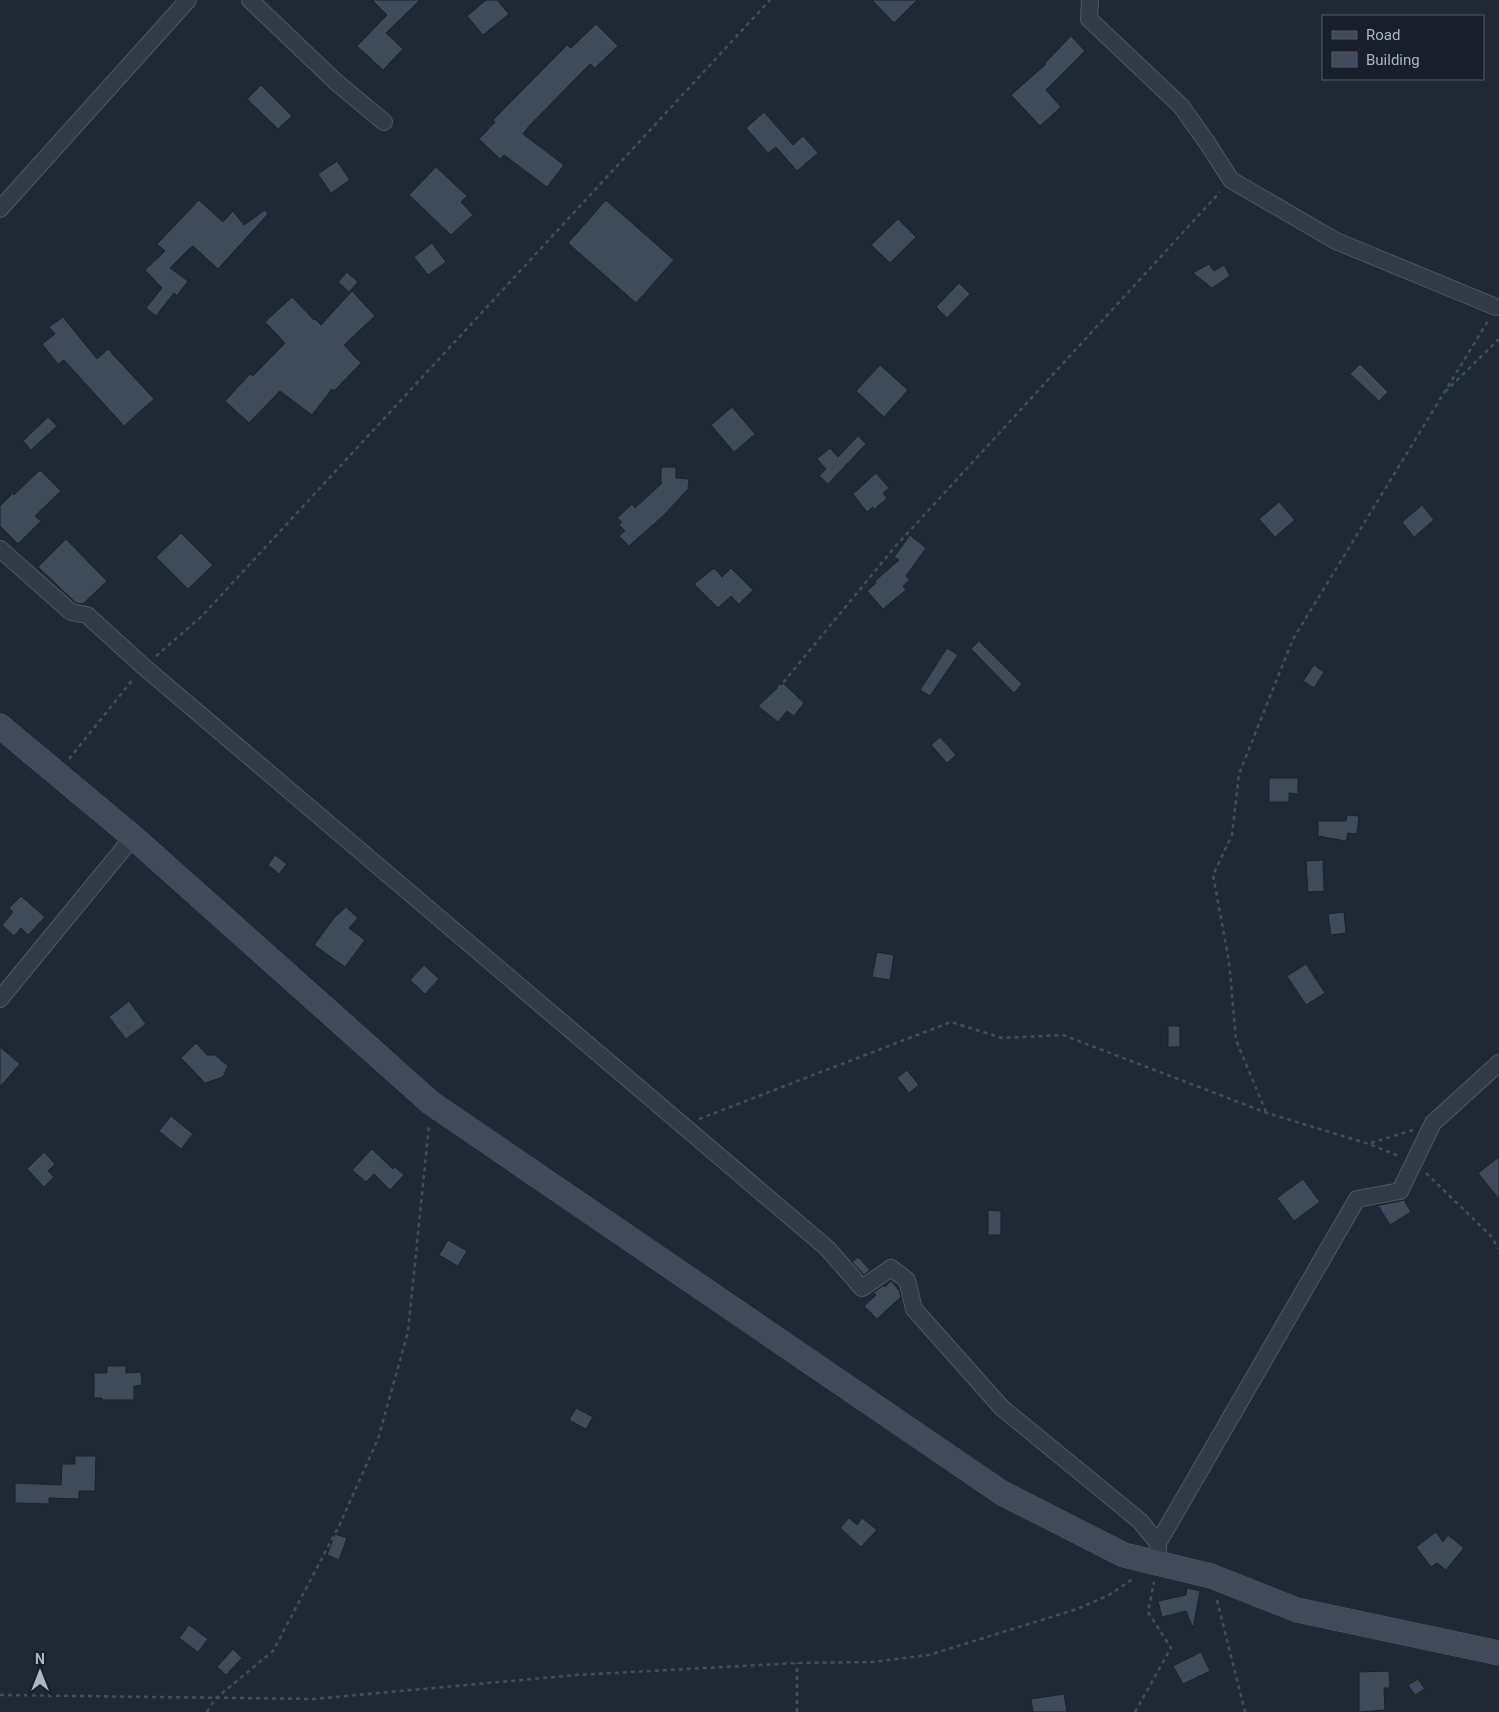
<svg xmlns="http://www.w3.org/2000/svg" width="1499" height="1712" viewBox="0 0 1499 1712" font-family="Roboto,sans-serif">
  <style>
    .building { fill: #3f4b5a; stroke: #1a212c }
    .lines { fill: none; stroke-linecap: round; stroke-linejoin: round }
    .street-casing { stroke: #4f5864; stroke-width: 18 }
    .secondary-casing { stroke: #4f5864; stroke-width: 25 }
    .path { stroke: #3e5154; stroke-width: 2.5; stroke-dasharray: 4 4; stroke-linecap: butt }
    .street { stroke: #323a46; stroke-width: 16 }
    .secondary { stroke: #404a59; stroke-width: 24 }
  </style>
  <rect width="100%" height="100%" fill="#1f2835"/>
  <g class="building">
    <path d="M372 0H420L386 33 403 49 383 70 357 46 387 15Z"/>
    <path d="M486 0H497L509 14 483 35 467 16Z"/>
    <path d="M872 0H917L894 23Z"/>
    <path d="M596 24 618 46 595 68 590 64 529 126 523 134 564 165 547 187 504 155 500 159 479 139 495 122 493 120 567 45 571 48Z"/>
    <path d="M1071 36 1085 51 1046 90 1061 107 1040 126 1011 95 1046 64 1045 63Z"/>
    <path d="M261 85 292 116 278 129 247 99Z"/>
    <path d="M764 112 793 145 803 136 818 153 797 171 776 147 768 153 746 128Z"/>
    <path d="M337 161 350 180 331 193 318 174Z"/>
    <path d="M436 167 467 196 461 202 473 215 451 235 409 195Z"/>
    <path d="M199 200 223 222 233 211 244 225 265 210 268 214 218 269 193 246 189 249 170 268 188 281 177 296 174 293 156 316 146 308 162 288 145 270 165 251 157 244Z"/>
    <path d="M606 200 674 260 636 303 568 243Z"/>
    <path d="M898 219 916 237 890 263 871 245Z"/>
    <path d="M432 243 446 262 428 275 414 257Z"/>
    <path d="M1209 264 1214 271 1224 265 1230 276 1212 288 1193 273Z"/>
    <path d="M347 272 358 282 349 292 338 282Z"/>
    <path d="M959 283 970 294 947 318 936 307Z"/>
    <path d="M352 291 375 316 344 345 361 363 334 391 332 389 312 415 280 391 249 423 225 401 250 374 253 376 285 343 265 322 292 297 314 320 315 319 321 325Z"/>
    <path d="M63 317 97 359 108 349 154 399 124 426 64 360 58 364 42 344 55 334 49 327Z"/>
    <path d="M1360 364 1388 392 1379 401 1350 374Z"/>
    <path d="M880 365 908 390 884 417 856 391Z"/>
    <path d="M732 407 755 434 734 452 711 425Z"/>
    <path d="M48 417 57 426 31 450 23 441Z"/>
    <path d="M858 436 866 444 828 484 819 476 826 469 817 459 830 448 838 457Z"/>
    <path d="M661 467H676V478L689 479 688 489 664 515 629 546 619 536 625 531 619 525 622 522 617 518 632 504 635 508 661 484Z"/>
    <path d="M40 470 61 491 35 516 41 521 18 544 0 526V506L13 493 14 495Z"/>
    <path d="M876 473 889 488 883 493 887 498 874 510 873 507 867 512 853 494Z"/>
    <path d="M1279 502 1295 520 1275 537 1259 519Z"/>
    <path d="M1422 505 1434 520 1414 537 1402 522Z"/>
    <path d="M181 533 213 565 188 589 156 557Z"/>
    <path d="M910 535 926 548 906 576 910 580 903 586 906 590 883 609 867 591 876 583 875 581 899 560 894 557Z"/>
    <path d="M66 539 107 581 83 604 76 603 38 567Z"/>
    <path d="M714 568 722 577 731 568 753 590 739 604 731 596 718 608 694 584Z"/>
    <path d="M979 641 1022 684 1014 693 971 649Z"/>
    <path d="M947 648 958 655 930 696 920 690Z"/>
    <path d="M1314 665 1324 672 1314 688 1303 681Z"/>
    <path d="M783 683 804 703 794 716 787 711 778 722 758 706Z"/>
    <path d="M940 737 956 755 947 763 931 745Z"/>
    <path d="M1269 778H1298V794L1289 793V802H1269Z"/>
    <path d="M1347 815 1359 816 1357 834 1348 833 1346 841 1318 836V821H1346Z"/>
    <path d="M275 855 287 864 279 874 268 865Z"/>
    <path d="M1323 860 1324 891 1308 892 1306 861Z"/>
    <path d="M21 896 45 917 28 935 21 928 14 936 2 925 13 912 9 908Z"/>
    <path d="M346 907 358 918 349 928 365 940 345 967 314 945 334 918Z"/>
    <path d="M1344 912 1346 933 1331 935 1328 914Z"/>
    <path d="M877 952 894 955 890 980 872 977Z"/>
    <path d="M1306 964 1325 993 1306 1005 1287 976Z"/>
    <path d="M424 965 439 979 425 994 410 980Z"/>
    <path d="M129 1001 146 1024 126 1039 109 1017Z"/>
    <rect x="1168" y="1026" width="12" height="21"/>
    <path d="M196 1043 207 1055H215L228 1066 223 1077 205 1083 181 1058Z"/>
    <path d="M0 1047 20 1064 0 1087Z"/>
    <path d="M907 1070 919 1085 909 1093 897 1078Z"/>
    <path d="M171 1116 193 1134 181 1149 159 1131Z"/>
    <path d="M372 1149 393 1169 395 1167 404 1175 390 1190 374 1174 366 1182 352 1170Z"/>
    <path d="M44 1152 55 1164 48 1171 54 1177 44 1187 27 1169Z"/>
    <path d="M1499 1157V1199L1478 1173Z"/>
    <path d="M1303 1179 1320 1202 1294 1221 1277 1198Z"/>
    <path d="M1404 1200 1411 1212 1390 1225 1379 1207 1378 1208 1376 1206Z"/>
    <path d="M988 1210 1001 1211V1235H988Z"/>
    <path d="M448 1240 467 1251 458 1266 439 1255Z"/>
    <path d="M858 1257 870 1270 864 1275 852 1262Z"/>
    <path d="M891 1281 899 1290 901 1297 877 1319 864 1306 876 1295 873 1293 884 1285 885 1287Z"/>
    <path d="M107 1366H126V1373L141 1372 142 1385 134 1386V1400H102V1398H94V1373H107Z"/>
    <path d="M576 1408 593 1417 586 1429 569 1420Z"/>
    <path d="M75 1456H96L95 1491H79V1499L49 1498V1504L15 1503V1483L61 1485 62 1464H75Z"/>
    <path d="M849 1518 857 1525 862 1518 877 1530 861 1547 840 1528Z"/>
    <path d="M1436 1532 1443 1542 1448 1535 1464 1548 1446 1570 1437 1563 1431 1567 1416 1547Z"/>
    <path d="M335 1534 347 1538 339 1560 327 1555Z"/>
    <path d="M1187 1588 1200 1591 1193 1628 1186 1611 1162 1617 1158 1601 1186 1595Z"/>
    <path d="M189 1625 208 1639 198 1652 179 1638Z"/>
    <path d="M233 1649 242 1658 226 1675 217 1667Z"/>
    <path d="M1201 1652 1210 1671 1183 1684 1173 1666Z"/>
    <path d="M1389 1671 1390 1688H1384L1385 1710 1359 1712V1672Z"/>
    <path d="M1418 1679 1425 1689 1415 1695 1408 1685Z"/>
    <path d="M1064 1694 1067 1712H1033L1031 1699Z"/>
  </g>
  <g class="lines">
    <defs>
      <g id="street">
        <path d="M250 0 336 82 384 122"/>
        <path d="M1090 0 1089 19 1181 106 1208 144 1231 180 1336 241 1496 307"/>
        <path d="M0 209 188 0"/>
        <path d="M0 549 71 612 87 615 143 666 827 1248 862 1288 891 1268 907 1280 914 1309 1002 1408 1140 1521 1158 1543"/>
        <path d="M0 999 133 837"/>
        <path d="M1158 1553V1543L1357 1199 1400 1191 1433 1123 1499 1063"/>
      </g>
      <path id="secondary" d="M0 726 133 837 431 1103 1002 1493 1124 1555 1211 1576 1297 1610 1499 1653"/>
    </defs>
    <use href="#street" class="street-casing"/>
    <use href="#secondary" class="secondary-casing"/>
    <g class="path">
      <path d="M1445 392 1499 339"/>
      <path d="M156 656 202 616 770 0"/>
      <path d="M768 701 894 548 1220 192"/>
      <path d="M69 759 134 678"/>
      <path d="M1266 1112 1236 1040 1229 961 1213 875 1232 835 1239 774 1293 639 1488 321"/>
      <path d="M699 1119 951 1022 1002 1038 1063 1035 1267 1113 1369 1144 1401 1157"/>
      <path d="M1371 1143 1413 1130"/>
      <path d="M1426 1173 1490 1235 1499 1249"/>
      <path d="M1217 1600 1245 1712"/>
      <path d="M0 1695 313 1699 576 1675 797 1663 872 1662 929 1655 1077 1609 1109 1595 1134 1578"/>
      <path d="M207 1712 215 1699 273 1651 339 1526 378 1439 408 1332 429 1125"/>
      <path d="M797 1712V1663"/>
      <path d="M1135 1712 1171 1648 1148 1612 1154 1582"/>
    </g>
    <use href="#street" class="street"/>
    <use href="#secondary" class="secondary"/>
  </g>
  <rect x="1322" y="15" width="162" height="65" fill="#181f2a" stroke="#535b67"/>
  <rect x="1332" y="31" width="25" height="8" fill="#404a59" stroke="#535b67"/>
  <text x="1366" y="40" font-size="15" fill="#abb5c3">Road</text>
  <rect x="1332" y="52" width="25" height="15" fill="#3f4b5a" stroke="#535b67"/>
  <text x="1366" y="65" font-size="15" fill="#abb5c3">Building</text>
  <g transform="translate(40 1672)" stroke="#181f2a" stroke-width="4" paint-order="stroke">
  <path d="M0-4L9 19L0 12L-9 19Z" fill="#abb5c3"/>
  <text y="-8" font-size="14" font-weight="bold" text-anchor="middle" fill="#abb5c3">N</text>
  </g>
</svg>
